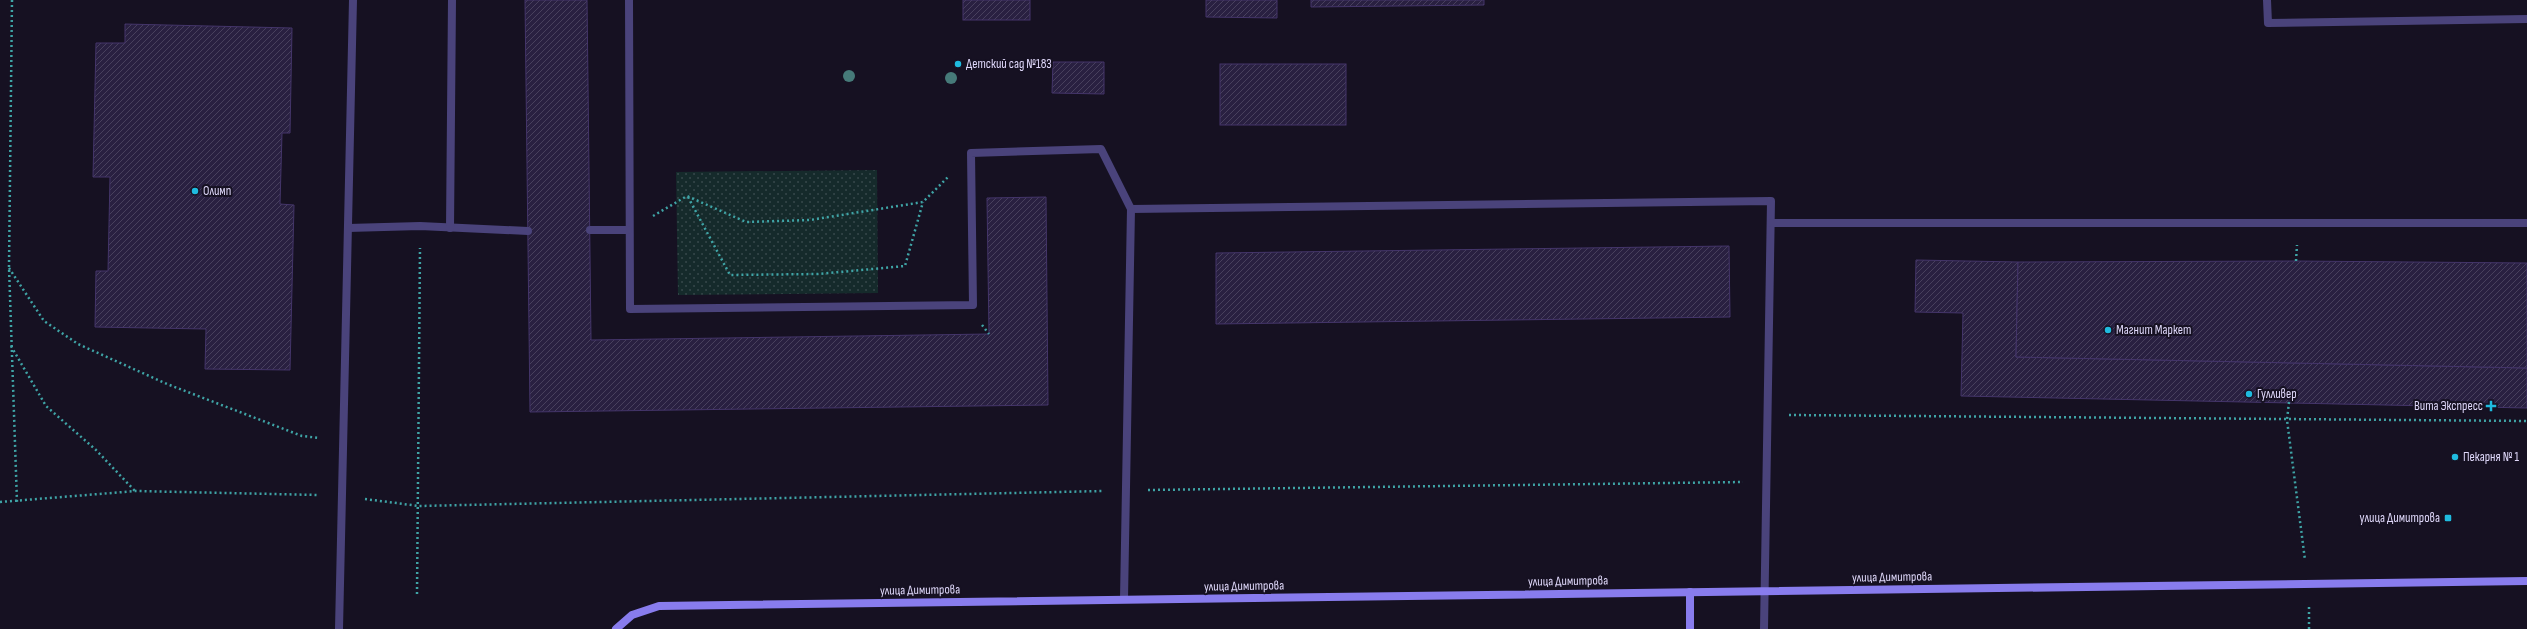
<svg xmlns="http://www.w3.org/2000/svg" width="2527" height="629" viewBox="0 0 2527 629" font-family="'Sofia Sans Condensed',sans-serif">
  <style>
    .park { fill: url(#park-dots) }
    .building { fill: url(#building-hatch); stroke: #44356a }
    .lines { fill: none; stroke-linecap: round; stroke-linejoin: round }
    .path { stroke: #3fa4a6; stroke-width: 2.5; stroke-dasharray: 2 3; stroke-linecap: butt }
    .service { stroke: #4a437b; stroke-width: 8 }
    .secondary { stroke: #887ced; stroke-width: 8 }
    .tree { fill: #467a79 }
    .poi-dot { fill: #1fbbdf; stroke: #161122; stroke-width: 1.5 }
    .labels { text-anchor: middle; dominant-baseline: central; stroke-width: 4; stroke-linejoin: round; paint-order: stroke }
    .poi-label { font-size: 13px; fill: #dfd8fa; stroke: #161122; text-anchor: start }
    .street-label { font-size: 13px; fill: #dfd8fa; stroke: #161122 }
  </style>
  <defs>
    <pattern id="park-dots" width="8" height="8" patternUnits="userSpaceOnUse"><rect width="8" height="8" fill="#152a2b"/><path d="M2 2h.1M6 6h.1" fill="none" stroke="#37484b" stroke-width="1.8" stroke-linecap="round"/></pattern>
    <pattern id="building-hatch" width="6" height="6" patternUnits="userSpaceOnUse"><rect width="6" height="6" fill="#292041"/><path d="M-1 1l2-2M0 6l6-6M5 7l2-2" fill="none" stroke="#48405d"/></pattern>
  </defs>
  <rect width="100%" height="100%" fill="#161122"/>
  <path class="park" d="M877 170 878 293 678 295 676 172Z"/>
  <g class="building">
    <path d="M525 0H587L591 340 989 334 987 198 1046 197 1048 405 530 412Z"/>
    <rect x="963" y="0" width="67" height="20"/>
    <path d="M1206 0H1277V18L1206 17Z"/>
    <path d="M1311 0H1484V5L1311 7Z"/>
    <path d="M125 24 292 28 290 133H282L280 204 294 205 290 370 205 369 206 329 95 327 96 271H108L110 177H93L96 43H125Z"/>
    <path d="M1053 62H1104V94L1052 93Z"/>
    <rect x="1220" y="64" width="126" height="61"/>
    <path d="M1729 246 1730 317 1216 324V253Z"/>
    <path d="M1916 260 2018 262 2016 357 2527 368V408L1961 396 1963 313 1915 312Z"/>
    <path d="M2296 261 2527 263V368L2016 357 2018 262Z"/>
  </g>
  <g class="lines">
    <g class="path">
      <path d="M12 0 9 267 17 502"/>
      <path d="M688 197 730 275 818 274 905 266 923 202"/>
      <path d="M653 216 687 196 746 222 810 220 923 202 948 177"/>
      <path d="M2296 261 2297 245"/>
      <path d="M9 268 44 321 78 344 167 384 302 436 320 438"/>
      <path d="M982 325 989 334"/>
      <path d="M11 346 46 406 96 450 135 491"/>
      <path d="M2289 402 2287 420 2305 560"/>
      <path d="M1789 415 2527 421"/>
      <path d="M1148 490 1743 482"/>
      <path d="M365 499 419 506 1103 491"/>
      <path d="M0 502 136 491 318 495"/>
      <path d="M417 594 420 248"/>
      <path d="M2309 607V629"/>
    </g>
    <g class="service">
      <path d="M629 0 630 309 973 305 971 153 1101 149 1131 209 1771 201 1764 629"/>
      <path d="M2267 0 2268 23 2527 19"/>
      <path d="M1771 223H2527"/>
      <path d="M348 228 420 226 528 231"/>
      <path d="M450 228 452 0"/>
      <path d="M590 230H628"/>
      <path d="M1124 599 1131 209"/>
      <path d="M339 629 353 0"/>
    </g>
    <g class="secondary">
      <path d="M616 629 632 615 659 606 2527 581"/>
      <path d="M1690 629V592"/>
    </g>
  </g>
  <g class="tree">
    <circle cx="849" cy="76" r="6"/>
    <circle cx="951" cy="78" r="6"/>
  </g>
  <g class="poi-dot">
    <circle cx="958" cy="64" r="4"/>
    <circle cx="195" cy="191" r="4"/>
    <circle cx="2108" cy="330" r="4"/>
    <circle cx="2249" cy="394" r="4"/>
    <path d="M2489 400h4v4h4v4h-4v4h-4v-4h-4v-4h4z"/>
    <circle cx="2455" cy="457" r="4"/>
    <rect x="2444" y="514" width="8" height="8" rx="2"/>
  </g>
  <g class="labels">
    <g class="poi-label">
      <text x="966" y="64">Детский сад №183</text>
      <text x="203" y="191">Олимп</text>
      <text x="2116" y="330">Магнит Маркет</text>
      <text x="2257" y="394">Гулливер</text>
      <text x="2483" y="406" text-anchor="end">Вита Экспресс</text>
      <text x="2463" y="457">Пекарня № 1</text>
      <text x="2440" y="518" text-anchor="end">улица Димитрова</text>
    </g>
    <g class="street-label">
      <text transform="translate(1892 577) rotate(-1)">улица Димитрова</text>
      <text transform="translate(1568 581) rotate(-1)">улица Димитрова</text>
      <text transform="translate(1244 586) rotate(-1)">улица Димитрова</text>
      <text transform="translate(920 590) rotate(-1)">улица Димитрова</text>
    </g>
  </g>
</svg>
